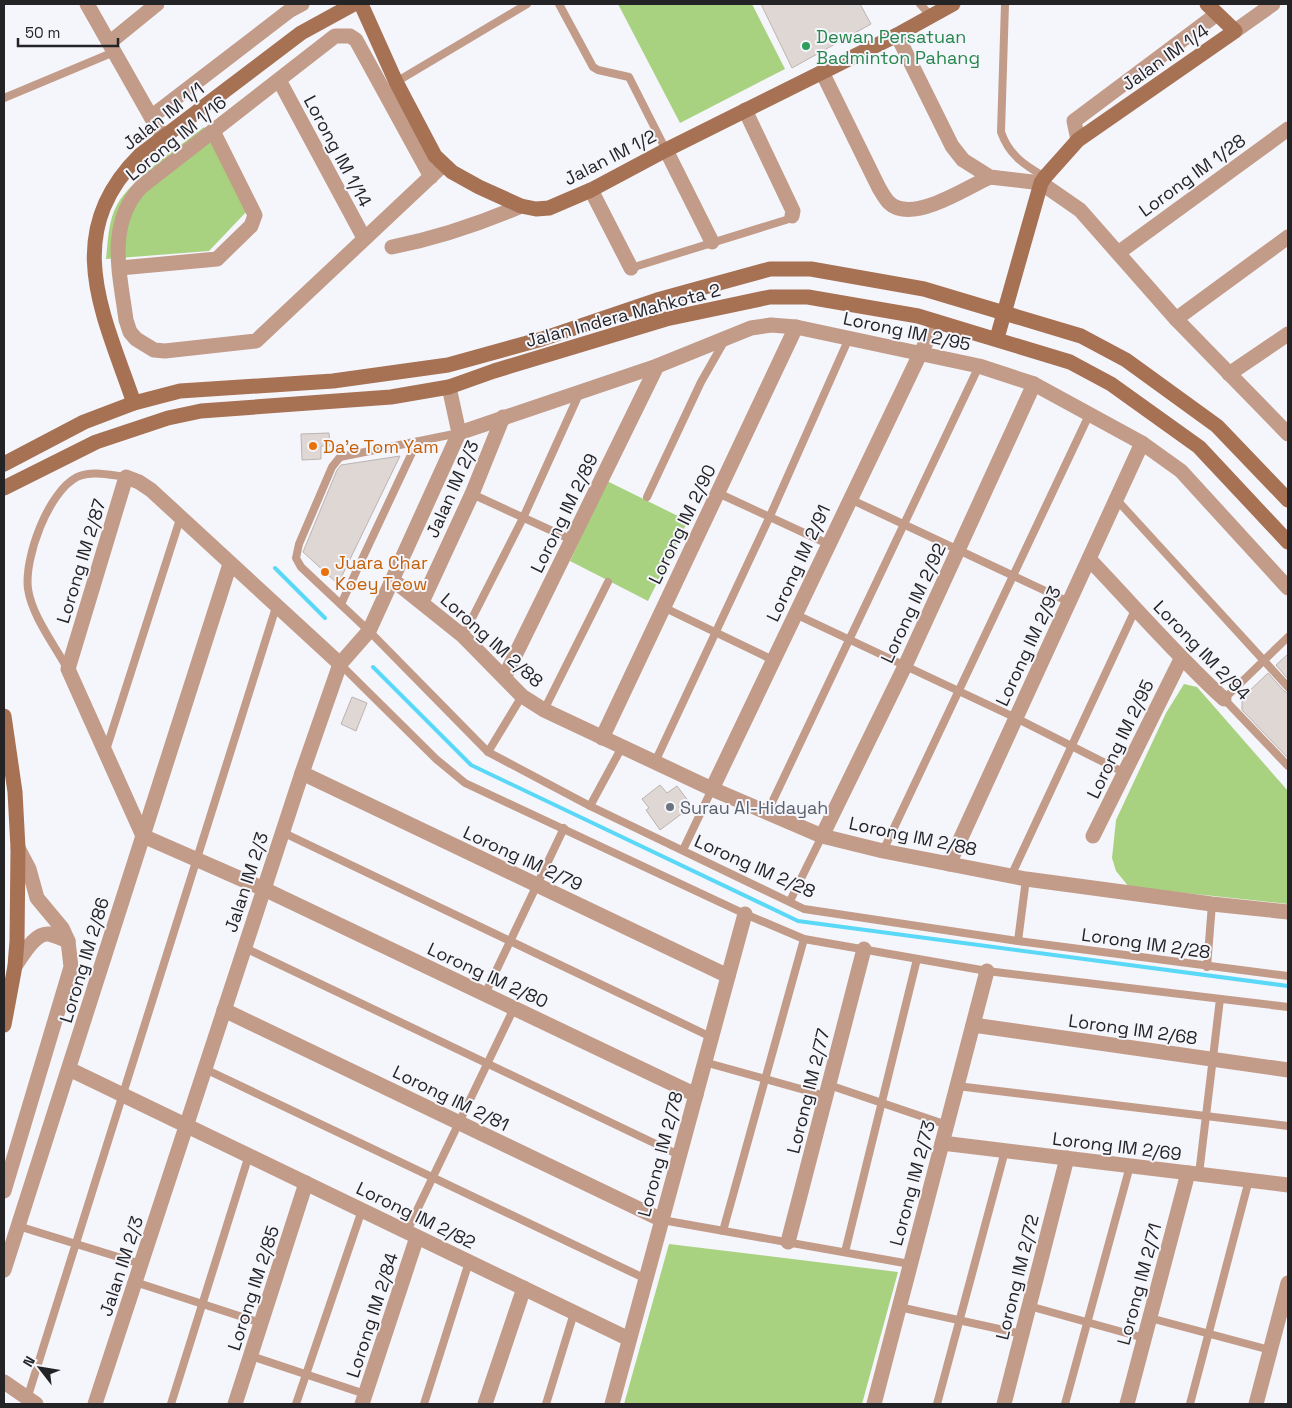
<svg xmlns="http://www.w3.org/2000/svg" width="1292" height="1408" viewBox="0 0 1292 1408" font-family="'Space Grotesk',sans-serif">
  <style>
    .green { fill: #a9d280 }
    .lines { fill: none; stroke-linecap: round; stroke-linejoin: round }
    .stream { stroke: #59d8f7; stroke-width: 4 }
    .building { fill: #dfd7d4; stroke: #bcb4b1 }
    .lane { stroke: #c29c89; stroke-width: 8 }
    .street { stroke: #c29c89; stroke-width: 15 }
    .secondary { stroke: #a77153; stroke-width: 15 }
    .leisure-dot { fill: #2e9e5b; stroke: #f5f5fc; stroke-width: 2 }
    .food-dot { fill: #e8710a; stroke: #f5f5fc; stroke-width: 2 }
    .worship-dot { fill: #6b7280; stroke: #f5f5fc; stroke-width: 2 }
    .labels { text-anchor: middle; dominant-baseline: central; stroke-width: 4; stroke-linejoin: round; paint-order: stroke }
    .leisure-label { font-size: 18px; fill: #27864d; stroke: #f5f5fc; text-anchor: start }
    .street-label { font-size: 18px; fill: #242427; stroke: #f5f5fc }
    .food-label { font-size: 18px; fill: #c56008; stroke: #f5f5fc; text-anchor: start }
    .worship-label { font-size: 18px; fill: #5b616d; stroke: #f5f5fc; text-anchor: start }
  </style>
  <rect width="100%" height="100%" fill="#f5f5fc"/>
  <g class="green">
    <path d="M618 4H752L785 69 680 123Z"/>
    <path d="M204 127 248 210 209 251 106 259C108 242 108 221 117 205 131 179 179 147 204 127Z"/>
    <path d="M607 481 688 521 648 601 570 561Z"/>
    <path d="M1184 684 1197 687 1288 791V904L1129 887 1116 871 1112 858 1116 820 1166 713Z"/>
    <path d="M669 1244 898 1272 862 1404H624Z"/>
  </g>
  <g class="lines">
    <g class="stream">
      <path d="M275 568 325 618"/>
      <path d="M373 667 471 765 798 921 1288 986"/>
    </g>
  </g>
  <g class="building">
    <path d="M761 4H860L871 24 792 68Z"/>
    <path d="M329 433 330 446H321V459L302 460 301 434Z"/>
    <path d="M400 456 338 584 303 552 337 470 341 465Z"/>
    <path d="M1288 654V679L1276 665Z"/>
    <path d="M1268 673 1284 691 1288 693V758L1242 710V698Z"/>
    <path d="M352 697 367 703 356 731 341 724Z"/>
    <path d="M660 785 667 793 677 786 692 806 660 830 646 810 649 808 642 799Z"/>
  </g>
  <g class="lines">
    <g class="lane">
      <path d="M559 4 593 67 598 70 629 77 666 150"/>
      <path d="M920 4 931 16"/>
      <path d="M1005 4 1001 132C1009 155 1024 165 1045 177"/>
      <path d="M396 82 527 4"/>
      <path d="M4 98 114 52"/>
      <path d="M631 268 789 219 792 216"/>
      <path d="M459 433 340 457 332 467 299 544 296 558 301 567 369 631 488 752 590 806 804 909 1018 941 1288 976"/>
      <path d="M718 493 828 544"/>
      <path d="M472 494 572 540"/>
      <path d="M647 497 701 382 725 340"/>
      <path d="M850 499 1069 602"/>
      <path d="M1116 499 1288 687"/>
      <path d="M341 604 417 442"/>
      <path d="M663 607 773 660"/>
      <path d="M795 614 1016 718 1125 773"/>
      <path d="M463 636 523 518 580 392"/>
      <path d="M1288 637 1224 699 1288 766"/>
      <path d="M340 664 436 759 465 783 745 914 804 939 987 971 1288 1007"/>
      <path d="M67 668C54 644 32 616 28 589 24 558 48 492 77 477 92 470 110 475 126 477"/>
      <path d="M544 710 608 582"/>
      <path d="M106 750 181 516"/>
      <path d="M488 752 522 696"/>
      <path d="M655 762 770 516 849 338"/>
      <path d="M590 806 622 747"/>
      <path d="M767 813 979 366"/>
      <path d="M282 832 711 1037"/>
      <path d="M683 850 712 789"/>
      <path d="M883 851 1089 415"/>
      <path d="M1011 876 1136 608"/>
      <path d="M790 901 822 836"/>
      <path d="M1018 941 1026 879"/>
      <path d="M245 948 679 1155"/>
      <path d="M1207 967 1212 904"/>
      <path d="M485 994 564 828"/>
      <path d="M704 1062 826 1096"/>
      <path d="M205 1069 646 1279"/>
      <path d="M829 1085 947 1125"/>
      <path d="M957 1086 1288 1126"/>
      <path d="M1199 1174 1220 999"/>
      <path d="M662 1220 910 1264"/>
      <path d="M18 1226 141 1264"/>
      <path d="M407 1231 514 1008"/>
      <path d="M723 1231 804 939"/>
      <path d="M845 1252 917 959"/>
      <path d="M135 1282 261 1323"/>
      <path d="M1029 1306 1144 1338"/>
      <path d="M899 1307 1022 1334"/>
      <path d="M1150 1318 1270 1350"/>
      <path d="M251 1356 365 1394"/>
      <path d="M27 1399 277 604"/>
      <path d="M171 1404 249 1155"/>
      <path d="M296 1404 362 1210"/>
      <path d="M424 1404 469 1262"/>
      <path d="M546 1404 574 1313"/>
      <path d="M937 1404 1005 1151"/>
      <path d="M1065 1404 1130 1166"/>
      <path d="M1190 1404 1249 1180"/>
    </g>
    <g class="street">
      <path d="M87 4 163 138"/>
      <path d="M1235 31 1273 4"/>
      <path d="M897 35 952 146 963 160 990 177 1041 183 1080 210 1176 319 1288 434"/>
      <path d="M109 43 157 4"/>
      <path d="M822 72 879 188C884 196 888 205 898 208 924 216 966 188 990 177"/>
      <path d="M279 80 364 238"/>
      <path d="M745 110 793 211 792 216"/>
      <path d="M151 117 289 11 302 4"/>
      <path d="M1078 140 1074 121 1217 14"/>
      <path d="M666 150 712 242"/>
      <path d="M431 177 356 40 350 36H335L141 187C106 225 120 274 126 320L130 332 136 339 154 350 165 351 256 341 443 165"/>
      <path d="M591 190 631 268"/>
      <path d="M392 247C437 238 479 224 521 206"/>
      <path d="M1118 253 1288 129"/>
      <path d="M120 268 217 259 251 226 255 215 213 131"/>
      <path d="M1176 319 1288 237"/>
      <path d="M1229 374 1288 334"/>
      <path d="M459 433 657 366 751 328 771 325 796 327 979 366 1034 384 1142 443 1181 471 1288 588"/>
      <path d="M1089 559C1134 606 1176 655 1224 699"/>
      <path d="M393 580 463 636 522 696 544 710 712 789 822 836 883 851 1026 879 1212 904 1288 912"/>
      <path d="M422 602 472 494 503 417"/>
      <path d="M505 676 657 366"/>
      <path d="M602 738 796 327"/>
      <path d="M302 773 728 976"/>
      <path d="M712 789 920 354 937 322"/>
      <path d="M143 836 68 669 126 477 139 482 151 490 340 664"/>
      <path d="M143 836 264 889 696 1095"/>
      <path d="M822 836 905 666 1034 384"/>
      <path d="M1093 836 1181 659"/>
      <path d="M949 864 1142 443"/>
      <path d="M15 966C22 957 34 932 49 934 55 935 62 939 68 941"/>
      <path d="M224 1010 662 1220"/>
      <path d="M973 1025 1288 1070"/>
      <path d="M69 1069 629 1339"/>
      <path d="M942 1143 1288 1185"/>
      <path d="M4 1191 71 967 68 941 62 928 37 898 29 869 18 848"/>
      <path d="M788 1242 864 949"/>
      <path d="M4 1270 230 564"/>
      <path d="M4 1382 36 1404"/>
      <path d="M95 1404 302 773 340 664 369 631 459 433 449 387"/>
      <path d="M235 1404 306 1183"/>
      <path d="M362 1404 417 1237"/>
      <path d="M485 1404 524 1288"/>
      <path d="M612 1404 745 914"/>
      <path d="M874 1404 987 971"/>
      <path d="M1004 1404 1067 1158"/>
      <path d="M1127 1404 1188 1173"/>
      <path d="M1256 1404 1288 1283"/>
    </g>
    <g class="secondary">
      <path d="M361 4 396 82 435 156 452 172 479 187 521 206 536 209 549 208 591 190 666 150 897 35 953 4"/>
      <path d="M997 338 1041 183 1045 177 1078 140 1235 31 1207 4"/>
      <path d="M134 403C103 313 60 234 140 155L301 33 354 4"/>
      <path d="M4 464 84 422 134 403 180 391 333 381 448 365 542 339 657 300 770 269H811L924 289 1081 336 1126 360 1217 426 1288 500"/>
      <path d="M4 488 96 442 168 418 201 411 391 397 449 387 494 371 666 319 770 297H808L918 316 1070 362 1111 384 1199 447 1288 542"/>
      <path d="M4 716 15 792 18 848 17 941 15 966 4 1025"/>
    </g>
  </g>
  <circle class="leisure-dot" cx="806" cy="46" r="5"/>
  <g class="food-dot">
    <circle cx="313" cy="446" r="5"/>
    <circle cx="325" cy="572" r="5"/>
  </g>
  <circle class="worship-dot" cx="670" cy="807" r="5"/>
  <g class="labels">
    <g class="leisure-label">
      <text x="816" y="36">Dewan Persatuan<tspan x="816" dy="21">Badminton Pahang</tspan></text>
    </g>
    <g class="street-label">
      <text transform="translate(1165 57) rotate(-35)">Jalan IM 1/4</text>
      <text transform="translate(163 116) rotate(-38)">Jalan IM 1/1</text>
      <text transform="translate(176 138) rotate(-39)">Lorong IM 1/16</text>
      <text transform="translate(338 151) rotate(62)">Lorong IM 1/14</text>
      <text transform="translate(610 157) rotate(-27)">Jalan IM 1/2</text>
      <text transform="translate(1192 175) rotate(-36)">Lorong IM 1/28</text>
      <text transform="translate(623 315) rotate(-15)">Jalan Indera Mahkota 2</text>
      <text transform="translate(907 331) rotate(12)">Lorong IM 2/95</text>
      <text transform="translate(452 489) rotate(-66)">Jalan IM 2/3</text>
      <text transform="translate(564 513) rotate(-64)">Lorong IM 2/89</text>
      <text transform="translate(682 524) rotate(-64)">Lorong IM 2/90</text>
      <text transform="translate(81 561) rotate(-73)">Lorong IM 2/87</text>
      <text transform="translate(798 563) rotate(-65)">Lorong IM 2/91</text>
      <text transform="translate(913 603) rotate(-65)">Lorong IM 2/92</text>
      <text transform="translate(492 640) rotate(42)">Lorong IM 2/88</text>
      <text transform="translate(1028 646) rotate(-65)">Lorong IM 2/93</text>
      <text transform="translate(1202 650) rotate(46)">Lorong IM 2/94</text>
      <text transform="translate(1120 739) rotate(-64)">Lorong IM 2/95</text>
      <text transform="translate(913 836) rotate(12)">Lorong IM 2/88</text>
      <text transform="translate(523 858) rotate(25)">Lorong IM 2/79</text>
      <text transform="translate(755 866) rotate(24)">Lorong IM 2/28</text>
      <text transform="translate(246 882) rotate(-72)">Jalan IM 2/3</text>
      <text transform="translate(1146 943) rotate(8)">Lorong IM 2/28</text>
      <text transform="translate(84 960) rotate(-73)">Lorong IM 2/86</text>
      <text transform="translate(488 975) rotate(25)">Lorong IM 2/80</text>
      <text transform="translate(1133 1029) rotate(8)">Lorong IM 2/68</text>
      <text transform="translate(808 1091) rotate(-76)">Lorong IM 2/77</text>
      <text transform="translate(451 1098) rotate(26)">Lorong IM 2/81</text>
      <text transform="translate(1117 1146) rotate(7)">Lorong IM 2/69</text>
      <text transform="translate(660 1154) rotate(-75)">Lorong IM 2/78</text>
      <text transform="translate(912 1183) rotate(-75)">Lorong IM 2/73</text>
      <text transform="translate(416 1215) rotate(26)">Lorong IM 2/82</text>
      <text transform="translate(121 1266) rotate(-72)">Jalan IM 2/3</text>
      <text transform="translate(1017 1277) rotate(-76)">Lorong IM 2/72</text>
      <text transform="translate(1139 1284) rotate(-75)">Lorong IM 2/71</text>
      <text transform="translate(253 1288) rotate(-72)">Lorong IM 2/85</text>
      <text transform="translate(372 1315) rotate(-72)">Lorong IM 2/84</text>
    </g>
    <g class="food-label">
      <text x="323" y="446">Da'e Tom Yam</text>
      <text x="335" y="562">Juara Char<tspan x="335" dy="21">Koey Teow</tspan></text>
    </g>
    <g class="worship-label">
      <text x="680" y="807">Surau Al-Hidayah</text>
    </g>
  </g>
  <rect width="1292" height="1408" fill="none" stroke="#242427" stroke-width="10"/>
  <g transform="translate(40 1368) rotate(301)" stroke="#f5f5fc" stroke-width="4" paint-order="stroke">
  <path d="M0-4L9 19L0 12L-9 19Z" fill="#242427"/>
  <text y="-8" font-size="14" font-weight="bold" text-anchor="middle" fill="#242427">N</text>
  </g>
  <path d="M18 38v8h100v-8" fill="none" stroke="#242427" stroke-width="2.5"/>
  <text x="25" y="38" font-size="15" fill="#242427" stroke="#f5f5fc" stroke-width="4" paint-order="stroke">50 m</text>
</svg>
